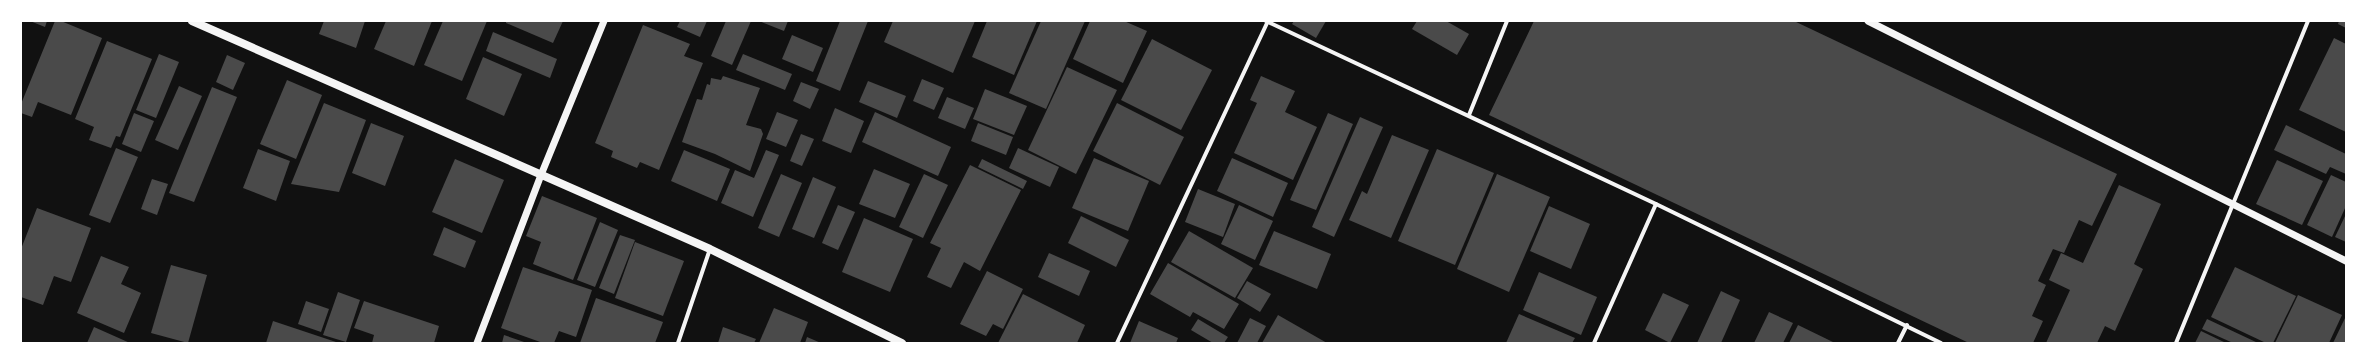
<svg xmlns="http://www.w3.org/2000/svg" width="2367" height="364" viewBox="0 0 2367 364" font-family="Bitter,serif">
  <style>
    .building { fill: #4a4a4a }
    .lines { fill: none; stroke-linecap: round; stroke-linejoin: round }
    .minor { stroke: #f5f5f5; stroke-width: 4 }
    .tertiary { stroke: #f5f5f5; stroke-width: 7 }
    .secondary { stroke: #f5f5f5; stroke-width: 8 }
  </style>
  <rect width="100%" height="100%" fill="#111"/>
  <g class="building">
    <path d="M30 21H47L45 27Z"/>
    <path d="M55 21H61L102 38 71 115 38 102 32 117 21 113V104Z"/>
    <path d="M324 21H365L356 48 319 34Z"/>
    <path d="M386 21H432L414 66 374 49Z"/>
    <path d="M443 21H487L462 81 424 65Z"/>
    <path d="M506 21H563L553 43 506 23Z"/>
    <path d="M680 21H707L700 37 677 27Z"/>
    <path d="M726 21H751L732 65 711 56Z"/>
    <path d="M759 21H788L784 31Z"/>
    <path d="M840 21H868L840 91 816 81Z"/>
    <path d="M893 21H975L953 73 884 42Z"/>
    <path d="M987 21H1037L1014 75 972 57Z"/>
    <path d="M1041 21H1085L1046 109 1009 93Z"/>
    <path d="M1090 21H1124L1147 31 1123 83 1073 59Z"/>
    <path d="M1294 21H1326L1316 38 1292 24Z"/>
    <path d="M1417 21H1446L1469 34 1457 55 1412 29Z"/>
    <path d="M1534 21H1794L2117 174 2092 226 2079 220 2064 253 2053 249 2038 281 2046 285 2032 316 2043 321 2033 343H1969L1489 115Z"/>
    <path d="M2339 21H2346V28L2338 24Z"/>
    <path d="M643 25 690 44 684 56 703 63 659 170 640 162 637 168 611 157 613 151 595 143Z"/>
    <path d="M493 32 557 59 550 78 486 51Z"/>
    <path d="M792 35 823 48 813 72 782 59Z"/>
    <path d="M2334 38 2346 44V132L2299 110Z"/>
    <path d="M1152 39 1212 70 1181 130 1121 100Z"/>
    <path d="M107 41 152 59 120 137 116 136 111 148 89 140 94 127 75 119Z"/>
    <path d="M159 54 179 62 156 118 136 110Z"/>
    <path d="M743 54 792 74 785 90 736 70Z"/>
    <path d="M227 55 245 63 233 90 216 82Z"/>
    <path d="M483 57 522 74 504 116 466 99Z"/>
    <path d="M1067 67 1117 90 1076 174 1028 150Z"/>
    <path d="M723 76 760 88 746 125 761 129 763 134 750 171 715 154 682 142 697 99 702 100 707 84 710 85 711 78 721 80Z"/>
    <path d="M1261 76 1295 91 1285 112 1317 127 1293 180 1234 153 1257 103 1250 100Z"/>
    <path d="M922 79 944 88 934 110 913 101Z"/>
    <path d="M287 80 322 95 296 159 260 144Z"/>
    <path d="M868 81 906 96 897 118 859 102Z"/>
    <path d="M801 82 819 89 810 109 793 101Z"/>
    <path d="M179 86 202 96 178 150 155 140Z"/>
    <path d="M212 87 237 97 194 202 169 193Z"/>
    <path d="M985 89 1027 106 1014 135 973 119Z"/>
    <path d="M947 97 974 108 965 129 938 118Z"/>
    <path d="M324 103 366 120 339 192 291 184Z"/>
    <path d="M1117 103 1184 137 1160 185 1093 151Z"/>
    <path d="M835 108 864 121 851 153 822 141Z"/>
    <path d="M777 112 798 120 786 147 766 139Z"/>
    <path d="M875 112 951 147 938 176 862 142Z"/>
    <path d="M134 113 154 121 141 152 122 144Z"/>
    <path d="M1328 113 1353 124 1316 210 1290 200Z"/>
    <path d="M1360 117 1383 127 1334 237 1312 227Z"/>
    <path d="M371 123 404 136 385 186 352 173Z"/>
    <path d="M978 123 1013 137 1006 155 971 141Z"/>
    <path d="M2286 125 2346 154V174L2330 167 2326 174 2274 150Z"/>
    <path d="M801 134 814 139 802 166 790 161Z"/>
    <path d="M1392 135 1429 150 1391 238 1349 220 1362 191 1367 194Z"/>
    <path d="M116 148 138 157 110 223 89 215Z"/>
    <path d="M1018 148 1059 167 1050 187 1009 168Z"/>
    <path d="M258 149 290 161 276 201 243 188Z"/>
    <path d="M1437 149 1494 173 1455 265 1398 241Z"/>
    <path d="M684 150 730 169 717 201 671 181Z"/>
    <path d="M766 150 779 155 753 217 721 203 735 170 754 178Z"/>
    <path d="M1094 158 1149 181 1128 231 1072 208Z"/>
    <path d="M1232 158 1288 183 1273 217 1217 191Z"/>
    <path d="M455 159 504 180 482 233 432 212Z"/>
    <path d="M982 159 1027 181 1023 189 978 167Z"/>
    <path d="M2277 160 2323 181 2302 225 2256 204Z"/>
    <path d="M970 165 1021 190 980 271 964 262 951 288 927 277 941 248 930 243Z"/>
    <path d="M874 169 910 184 895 218 859 204Z"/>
    <path d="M781 174 802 183 779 237 758 228Z"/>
    <path d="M924 174 948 185 923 238 899 227Z"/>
    <path d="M1497 174 1550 197 1509 292 1457 269Z"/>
    <path d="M2331 175 2346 182V206L2332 237 2307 225Z"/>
    <path d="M813 177 836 187 814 238 792 229Z"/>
    <path d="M152 179 168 184 157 215 141 209Z"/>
    <path d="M2119 185 2161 204 2134 264 2143 269 2115 331 2105 326 2097 343H2046L2070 290 2049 280 2061 253 2083 263Z"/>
    <path d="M1198 189 1235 204 1223 237 1185 222Z"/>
    <path d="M542 196 597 218 573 280 533 264 541 242 526 236Z"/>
    <path d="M838 205 855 212 838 250 822 243Z"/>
    <path d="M1239 205 1273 221 1255 260 1221 244Z"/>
    <path d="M1549 206 1590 224 1571 269 1530 251Z"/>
    <path d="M37 208 91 228 71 282 54 276 43 305 21 297V249Z"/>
    <path d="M2346 214V242L2335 237Z"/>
    <path d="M1081 216 1129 240 1116 267 1068 243Z"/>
    <path d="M864 218 913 239 890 292 842 272Z"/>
    <path d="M600 222 618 230 595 287 577 280Z"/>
    <path d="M444 227 476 241 465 268 433 255Z"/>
    <path d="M1189 231 1253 268 1235 298 1171 262Z"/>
    <path d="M1274 231 1331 254 1317 289 1259 265Z"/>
    <path d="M620 235 635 240 614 294 599 288Z"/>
    <path d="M635 242 684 261 663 316 615 298Z"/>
    <path d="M1049 253 1090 271 1079 296 1038 277Z"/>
    <path d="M101 256 129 267 121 284 141 293 124 333 77 313Z"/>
    <path d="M1168 263 1239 304 1224 329 1193 312 1190 317 1150 294Z"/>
    <path d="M171 265 207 275 188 343 151 333Z"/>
    <path d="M523 267 592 290 576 337 559 331 554 343H543L501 328Z"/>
    <path d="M2235 267 2296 296 2273 343H2266L2211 317Z"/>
    <path d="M987 271 1023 289 1003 329 993 324 986 336 960 324Z"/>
    <path d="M1539 272 1597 297 1581 335 1523 310Z"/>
    <path d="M1247 281 1271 294 1260 312 1237 298Z"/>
    <path d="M1721 291 1740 300 1721 343H1697Z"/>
    <path d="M338 292 360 300 346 342 323 335Z"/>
    <path d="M1663 293 1689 305 1670 343 1645 330Z"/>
    <path d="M1023 294 1085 325 1077 343H998Z"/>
    <path d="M2298 295 2342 315 2329 343H2275Z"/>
    <path d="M596 298 663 322 655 343H580Z"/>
    <path d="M306 301 329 309 321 332 298 324Z"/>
    <path d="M364 301 439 326 434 343H372L374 335 354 328Z"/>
    <path d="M774 308 808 322 800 343H759Z"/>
    <path d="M1769 312 1793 323 1783 343H1754Z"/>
    <path d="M1519 314 1575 338 1572 343H1506Z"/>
    <path d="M1278 315 1327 343H1262Z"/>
    <path d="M2346 316V343H2333Z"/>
    <path d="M1250 318 1266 326 1257 343H1237Z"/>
    <path d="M1198 319 1228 337 1224 343H1213L1191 330Z"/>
    <path d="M2207 319 2258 343H2233L2202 329Z"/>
    <path d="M273 321 339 343H266Z"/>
    <path d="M1139 321 1178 338 1176 343H1130Z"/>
    <path d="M1798 325 1835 343H1789Z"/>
    <path d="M94 327 130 343H87Z"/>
    <path d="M723 327 756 339 754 343H718Z"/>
    <path d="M2201 331 2226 343H2195Z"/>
    <path d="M504 335 527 343H502Z"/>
    <path d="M807 337 821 343H805Z"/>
  </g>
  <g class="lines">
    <g class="minor">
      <path d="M1266 21 1656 204 1941 343"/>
      <path d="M1469 115 1507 21"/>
      <path d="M678 343 710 249"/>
      <path d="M1117 343 1268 21"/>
      <path d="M1594 343 1656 204"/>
      <path d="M1898 343 1907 325"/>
      <path d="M2176 343 2308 21"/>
    </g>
    <g class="tertiary">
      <path d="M1868 21 2346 261"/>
      <path d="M477 343 541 175 604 21"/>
    </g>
    <path class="secondary" d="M192 21 710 249 902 343"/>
  </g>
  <rect width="2367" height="364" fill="none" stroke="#ffffff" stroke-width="44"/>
</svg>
